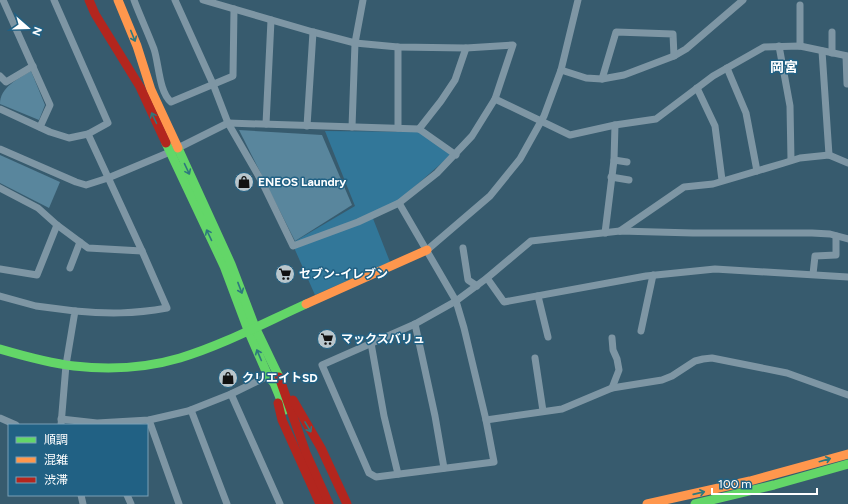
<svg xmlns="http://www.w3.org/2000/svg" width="848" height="504" viewBox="0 0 848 504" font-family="Figtree,'Noto Sans JP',sans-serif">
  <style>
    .green { fill: #327799 }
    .water { fill: #59869d }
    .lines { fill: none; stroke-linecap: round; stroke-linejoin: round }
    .street { stroke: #7e96a4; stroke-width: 7 }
    .fast { stroke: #63d668; stroke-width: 9 }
    .slow { stroke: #ff974d; stroke-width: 9 }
    .jam { stroke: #b3261e; stroke-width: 9 }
    .oneway { stroke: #2e787e }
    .labels { text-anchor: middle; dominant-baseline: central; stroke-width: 3; stroke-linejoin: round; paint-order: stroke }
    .poi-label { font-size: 12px; font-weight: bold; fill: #fff; stroke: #216184; text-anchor: start }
    .quarter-label { font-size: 14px; font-weight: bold; fill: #fff; stroke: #216184 }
  </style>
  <rect width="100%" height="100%" fill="#375b6e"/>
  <path class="green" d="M325 131 420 132 452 154 397 202 372 216 390 262 315 295 292 243 355 206Z"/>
  <g class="water">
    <path d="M31 71 45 105 39 120 0 104C0 87 18 79 31 71Z"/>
    <path d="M239 130 322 135 352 205 295 241Z"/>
    <path d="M0 155 60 182 49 208 0 183Z"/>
  </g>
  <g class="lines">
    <g class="street">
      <path d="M3 0 50 105 40 127"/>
      <path d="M134 0C140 16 148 33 154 49 159 64 159 92 171 102L233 76 234 9"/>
      <path d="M175 0 213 84 228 123 262 182 293 246 358 222 399 203 437 173 472 136 495 99 513 45 466 48 398 47 355 43 313 32 203 0"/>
      <path d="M800 5V46"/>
      <path d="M832 32V53"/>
      <path d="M779 46 790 106 791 160"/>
      <path d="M822 51 829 155"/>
      <path d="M846 56 847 84"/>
      <path d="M727 68 746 113 757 171"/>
      <path d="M561 70 586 78 602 79 624 75 674 56 686 49 743 0"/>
      <path d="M0 76 6 82 33 66"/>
      <path d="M602 79 616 32 673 34 674 56"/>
      <path d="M697 88 715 126 722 180"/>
      <path d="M495 99 570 135 615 125 656 119 713 76 764 47 800 46 848 56"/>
      <path d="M0 109 50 132 69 138 88 134 108 123 54 0"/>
      <path d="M266 124 271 20"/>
      <path d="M307 126 313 32"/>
      <path d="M352 127 355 43 363 0"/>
      <path d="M398 128V47"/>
      <path d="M419 129 441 101 455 80 466 48"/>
      <path d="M0 149 76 182 86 185 108 178 170 152 228 123 419 129 456 155"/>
      <path d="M614 160 627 162"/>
      <path d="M611 177 629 180"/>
      <path d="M0 188 38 208 57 225 88 248 142 251"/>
      <path d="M399 203 456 301 464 328 486 420 494 462 376 477 369 473 322 365 415 324 456 301 487 278 531 241 620 231 693 233H812L830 234 848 239"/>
      <path d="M620 231 684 187 713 184 784 163 800 158 829 155 848 163"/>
      <path d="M605 233 614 160 615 125"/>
      <path d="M463 248 468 280 477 286"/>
      <path d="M427 250 490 196 520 159 544 116 561 70 578 0"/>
      <path d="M70 268 80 242"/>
      <path d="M0 269 37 275 57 225"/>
      <path d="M813 274 815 256 836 255V236"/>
      <path d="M487 278 504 302 646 276 715 269 848 277"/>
      <path d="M0 296 36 306 75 311 66 365 61 425"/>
      <path d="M538 296 548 337"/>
      <path d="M75 311C108 314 133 314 167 308L142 251 88 134"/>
      <path d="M415 324 435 416 444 468"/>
      <path d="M641 331 653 275"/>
      <path d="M612 338 613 350 617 359 619 370 612 388"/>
      <path d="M371 343 384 416 398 474"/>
      <path d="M535 358 543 411"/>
      <path d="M231 394 280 504"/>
      <path d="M191 410 227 504"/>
      <path d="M0 418 16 425"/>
      <path d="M61 419 97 423 149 420 188 411 231 394 268 376"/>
      <path d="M149 420 179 504"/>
      <path d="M486 420 562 409 612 388 662 380 672 376 695 361 703 359 712 358 787 373 848 395"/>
      <path d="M81 495 83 504"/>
      <path d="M127 495 131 504"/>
    </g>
    <g class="fast">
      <path d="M166 143 224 266 248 330 268 376 274 383 285 410"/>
      <path d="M178 148 231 264 255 327 279 377"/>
      <path d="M0 349C24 356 49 363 74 366 109 370 146 368 180 358 223 345 264 323 306 304"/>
      <path d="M695 504 774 485 848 464"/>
    </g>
    <g class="slow">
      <path d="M118 0 137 46 151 90 178 148"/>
      <path d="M306 304 427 250"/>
      <path d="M647 504 750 481 848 454"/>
    </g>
    <g class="jam">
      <path d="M89 0 95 14 140 87 166 143"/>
      <path d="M279 377 306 453 329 504"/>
      <path d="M293 400 321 448 347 504"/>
      <path d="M278 403 282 420 320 504"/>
    </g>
  </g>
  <defs><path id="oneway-shaft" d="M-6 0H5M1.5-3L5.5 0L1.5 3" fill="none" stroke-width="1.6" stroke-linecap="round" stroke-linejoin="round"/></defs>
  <g class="oneway">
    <use href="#oneway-shaft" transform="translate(133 36) rotate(68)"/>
    <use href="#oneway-shaft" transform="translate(154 118) rotate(-115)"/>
    <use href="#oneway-shaft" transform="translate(187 169) rotate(65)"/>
    <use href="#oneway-shaft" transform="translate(209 235) rotate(-115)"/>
    <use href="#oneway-shaft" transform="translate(240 288) rotate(69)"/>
    <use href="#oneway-shaft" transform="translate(259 355) rotate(-113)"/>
    <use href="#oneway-shaft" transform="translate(308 427) rotate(59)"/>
    <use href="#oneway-shaft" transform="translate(825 460) rotate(-16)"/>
    <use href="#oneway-shaft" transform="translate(699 493) rotate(-13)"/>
  </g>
  <defs>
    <symbol id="shop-disc" viewBox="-11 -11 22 22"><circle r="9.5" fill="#b9c6cc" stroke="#216184"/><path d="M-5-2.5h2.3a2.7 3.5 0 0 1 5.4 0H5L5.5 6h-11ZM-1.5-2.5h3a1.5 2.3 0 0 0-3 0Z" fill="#111"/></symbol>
    <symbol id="supermarket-disc" viewBox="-11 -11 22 22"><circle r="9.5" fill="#b9c6cc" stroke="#216184"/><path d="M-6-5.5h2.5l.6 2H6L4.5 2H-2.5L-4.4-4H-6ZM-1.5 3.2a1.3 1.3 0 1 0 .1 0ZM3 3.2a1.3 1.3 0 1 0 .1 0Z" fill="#111"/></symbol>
  </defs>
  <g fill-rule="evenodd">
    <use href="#shop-disc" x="233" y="171" width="22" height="22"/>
    <use href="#supermarket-disc" x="274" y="263" width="22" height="22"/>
    <use href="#supermarket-disc" x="316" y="328" width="22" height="22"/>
    <use href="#shop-disc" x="217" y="367" width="22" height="22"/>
  </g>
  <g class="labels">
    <g class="poi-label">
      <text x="258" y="182">ENEOS Laundry</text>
      <text x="299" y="274">セブン-イレブン</text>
      <text x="341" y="339">マックスバリュ</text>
      <text x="242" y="378">クリエイトSD</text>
    </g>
    <g class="quarter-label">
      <text x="784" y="67">岡宮</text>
    </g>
  </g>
  <rect x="8" y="424" width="140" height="72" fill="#216184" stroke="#7aa0b5"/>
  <rect x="16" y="437" width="20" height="6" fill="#63d668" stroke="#7aa0b5"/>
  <text x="44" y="444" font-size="12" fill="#ffffff">順調</text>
  <rect x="16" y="457" width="20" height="6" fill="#ff974d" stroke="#7aa0b5"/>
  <text x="44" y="464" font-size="12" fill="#ffffff">混雑</text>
  <rect x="16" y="477" width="20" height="6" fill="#b3261e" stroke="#7aa0b5"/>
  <text x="44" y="484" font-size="12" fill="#ffffff">渋滞</text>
  <g transform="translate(28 28) rotate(110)" stroke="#216184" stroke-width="3" paint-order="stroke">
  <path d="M0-3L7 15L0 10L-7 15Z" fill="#ffffff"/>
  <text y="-6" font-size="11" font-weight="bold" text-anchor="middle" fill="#ffffff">N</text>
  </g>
  <path d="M712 488v6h105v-6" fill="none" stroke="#ffffff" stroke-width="2"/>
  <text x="718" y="488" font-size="12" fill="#ffffff" stroke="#216184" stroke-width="3" paint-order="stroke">100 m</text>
</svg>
